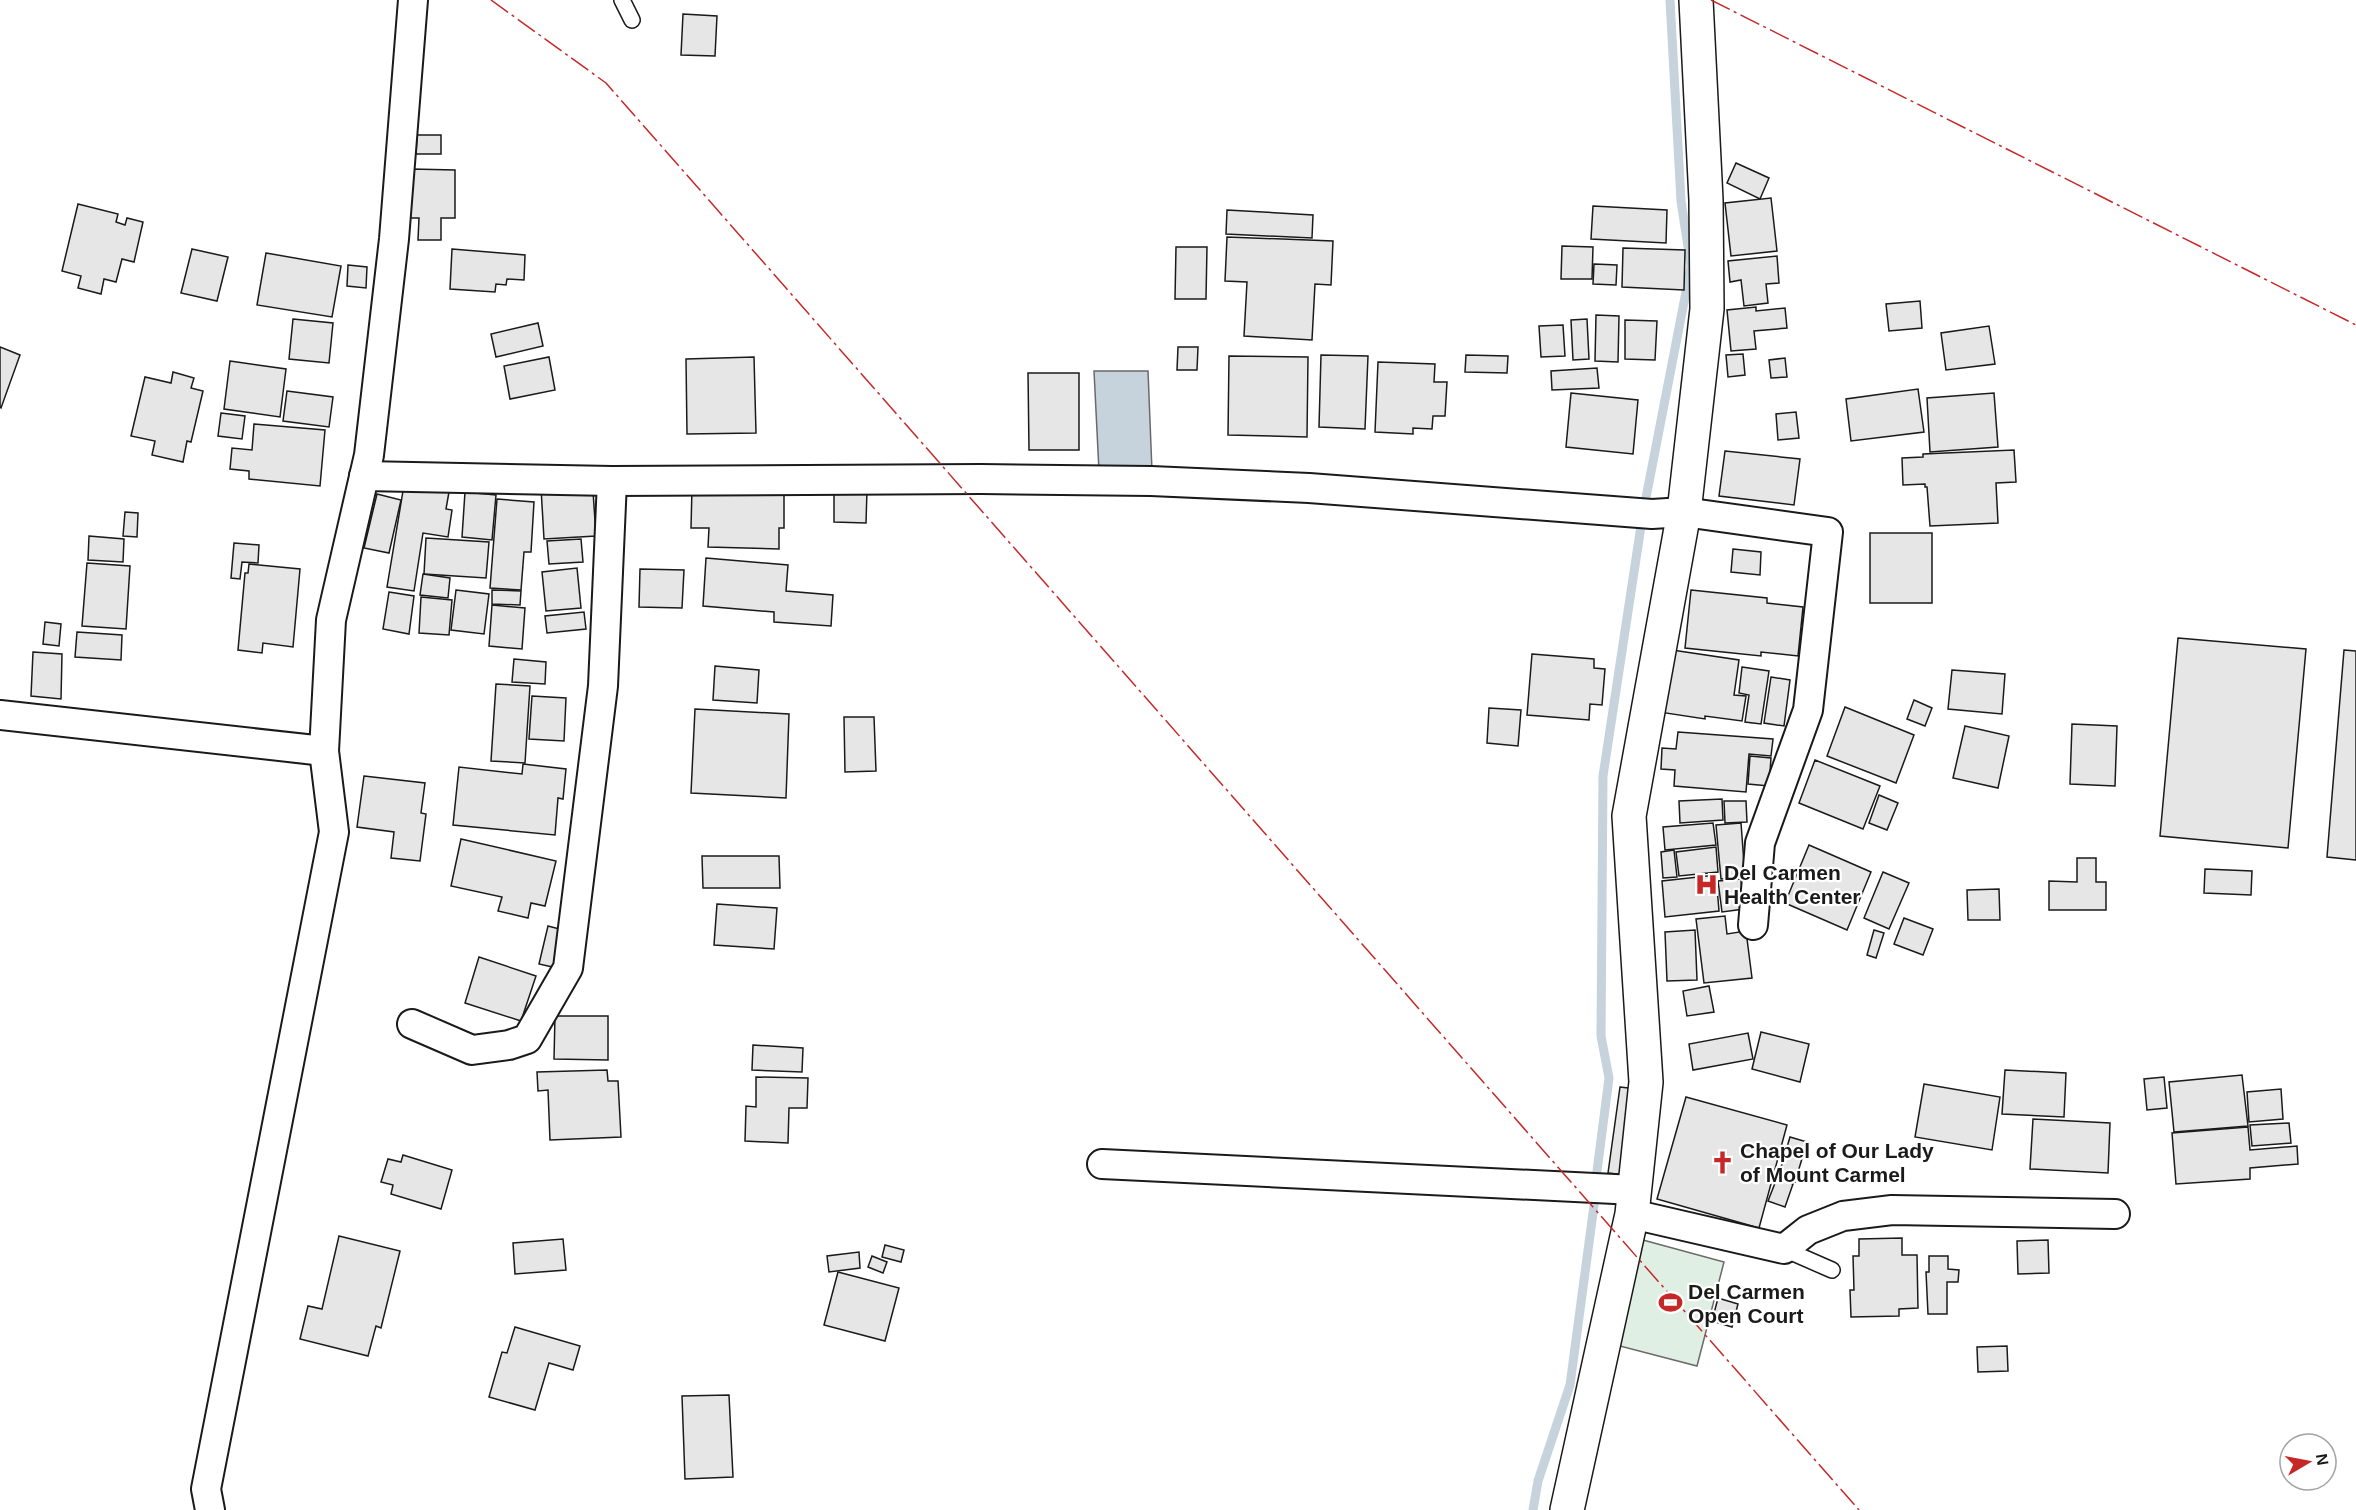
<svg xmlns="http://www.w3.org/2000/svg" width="2356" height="1510" viewBox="0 0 2356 1510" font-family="Arial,sans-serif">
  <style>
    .green { fill: #e0efe3; stroke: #6a6a6a; stroke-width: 1.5 }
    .water { fill: #c6d2dc; stroke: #6a6a6a; stroke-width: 1.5 }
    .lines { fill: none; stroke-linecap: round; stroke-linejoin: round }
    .stream { stroke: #c6d2dc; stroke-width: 9 }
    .building { fill: #e6e6e6; stroke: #1a1a1a; stroke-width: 1.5 }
    .service-casing { stroke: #1a1a1a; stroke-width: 18 }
    .minor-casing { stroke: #1a1a1a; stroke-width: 32 }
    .tertiary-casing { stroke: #1a1a1a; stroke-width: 36 }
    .service { stroke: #fff; stroke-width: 15 }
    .minor { stroke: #fff; stroke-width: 28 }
    .tertiary { stroke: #fff; stroke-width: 33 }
    .power { stroke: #c62828; stroke-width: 1.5; stroke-dasharray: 21 4.5 3 4.5; stroke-linecap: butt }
    .labels { text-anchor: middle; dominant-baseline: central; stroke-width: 4.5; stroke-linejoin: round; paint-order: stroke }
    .poi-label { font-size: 21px; font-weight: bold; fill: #1a1a1a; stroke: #fff; text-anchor: start }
  </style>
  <rect width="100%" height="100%" fill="#fff"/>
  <path class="green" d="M1643 1240 1724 1262 1697 1366 1616 1345Z"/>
  <path class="water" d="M1094 371H1148L1152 471H1099Z"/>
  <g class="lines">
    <g class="stream">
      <path d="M1644 508 1691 266 1681 201 1670 0"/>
      <path d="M1597 1171 1609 1078 1601 1036 1603 776 1641 526"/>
      <path d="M1533 1510 1538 1481 1570 1385 1595 1198"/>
    </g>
  </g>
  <g class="building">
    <path d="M683 14 717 16 715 56 681 55Z"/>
    <path d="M417 135H441V154H416Z"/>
    <path d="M1736 163 1769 178 1760 199 1727 183Z"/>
    <path d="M411 169 455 170V218H441V240H418L419 218H410Z"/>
    <path d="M1771 198 1777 251 1731 256 1725 203Z"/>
    <path d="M78 204 118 214 116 222 125 225 127 218 143 222 134 262 122 259 116 282 104 279 101 294 78 288 81 276 62 271Z"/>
    <path d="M1593 206 1667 210 1666 243 1591 239Z"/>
    <path d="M1227 210 1313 215 1312 238 1226 234Z"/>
    <path d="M1227 237 1333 241 1331 285 1315 284 1312 340 1244 336 1247 282 1225 281Z"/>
    <path d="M1562 246 1593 247 1592 279H1561Z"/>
    <path d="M1176 247H1207L1206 299H1175Z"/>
    <path d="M1623 248 1685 250 1684 290 1622 287Z"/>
    <path d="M192 249 228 257 217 301 181 293Z"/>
    <path d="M452 249 525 255 524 280 507 279 506 285 496 284 495 292 450 289Z"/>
    <path d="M266 253 341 266 332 317 257 305Z"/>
    <path d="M1777 256 1779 283 1766 284 1768 303 1744 306 1741 280 1730 282 1728 261Z"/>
    <path d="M1594 264 1617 265 1616 285 1593 284Z"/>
    <path d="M348 265 367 267 366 288 347 286Z"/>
    <path d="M1920 301 1922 328 1889 331 1886 304Z"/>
    <path d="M1756 307V311L1785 308 1787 328 1754 331 1756 349 1731 351 1727 310Z"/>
    <path d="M1596 315 1619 316 1618 362 1595 361Z"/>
    <path d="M293 319 333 323 329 363 289 359Z"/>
    <path d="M1587 319 1589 359 1573 360 1571 320Z"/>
    <path d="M1625 320 1657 321 1655 360 1625 359Z"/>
    <path d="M538 323 543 346 496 357 491 334Z"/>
    <path d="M1563 325 1565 356 1541 357 1539 326Z"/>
    <path d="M1989 326 1995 364 1946 370 1941 333Z"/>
    <path d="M0 347 20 355 1 408 0 407Z"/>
    <path d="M1178 347H1198L1197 370H1177Z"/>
    <path d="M1743 354 1745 375 1728 377 1726 355Z"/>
    <path d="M1321 355 1368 356 1365 429 1319 427Z"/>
    <path d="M1466 355 1508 356 1507 373 1465 372Z"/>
    <path d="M1229 356 1308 357 1307 437 1228 435Z"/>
    <path d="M549 357 555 390 510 399 504 366Z"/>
    <path d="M754 357 756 433 687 434 686 359Z"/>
    <path d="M1785 358 1787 377 1771 378 1769 360Z"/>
    <path d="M230 361 286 369 280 417 224 409Z"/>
    <path d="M1378 362 1435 364 1434 382H1447L1445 416H1433L1432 429 1413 428V434L1375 432Z"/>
    <path d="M1597 368 1599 388 1552 390 1551 371Z"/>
    <path d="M173 372 194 378 191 388 203 391 191 442 187 441 183 462 152 455 155 441 131 436 145 377 171 383Z"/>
    <path d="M1028 373H1079V450H1029Z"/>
    <path d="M1918 389 1924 432 1851 441 1846 399Z"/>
    <path d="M287 391 333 397 329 427 283 421Z"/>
    <path d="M1571 393 1638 400 1633 454 1566 447Z"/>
    <path d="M1994 393 1998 447 1930 452 1927 398Z"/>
    <path d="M1796 412 1799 438 1778 440 1776 414Z"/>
    <path d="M221 413 245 416 242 439 218 436Z"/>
    <path d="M254 424 325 430 320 486 249 479V471L230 469 232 448 252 450Z"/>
    <path d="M2014 450 2016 482 1996 483 1998 523 1930 526 1927 487H1925V484L1903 485 1902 458 1923 457V454Z"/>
    <path d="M1725 451 1800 459 1794 505 1719 496Z"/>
    <path d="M404 485 449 492 446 509 452 510 448 537 423 533 414 591 387 587Z"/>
    <path d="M541 488 593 491 596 536 544 539Z"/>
    <path d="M692 488 784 490V528H779V549L708 547 709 528H691Z"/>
    <path d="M834 490H867L866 523 834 522Z"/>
    <path d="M465 492 496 495 492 540 462 537Z"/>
    <path d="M377 494 401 500 389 553 364 548Z"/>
    <path d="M497 499 534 502 531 552H524L521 590 490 588Z"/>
    <path d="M125 512 138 513 137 537 123 536Z"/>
    <rect x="1870" y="533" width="62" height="70"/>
    <path d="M89 536 124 539 123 562 88 560Z"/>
    <path d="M426 538 489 542 486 578 424 574Z"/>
    <path d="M581 539 583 562 549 564 547 541Z"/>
    <path d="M234 543 259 545 258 563 242 562 240 579 231 578Z"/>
    <path d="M1733 549 1761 552 1760 575 1731 572Z"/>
    <path d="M706 558 788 565 786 591 833 595 831 626 774 622V612L703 606Z"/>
    <path d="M87 563 130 566 126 629 82 626Z"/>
    <path d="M249 564 300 569 293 647 263 643 262 653 238 650 245 573H248Z"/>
    <path d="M577 568 581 608 546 611 542 572Z"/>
    <path d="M640 569 684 570 682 608 639 607Z"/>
    <path d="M423 574 450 578 448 598 420 595Z"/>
    <path d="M456 590 489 594 484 634 451 630Z"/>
    <path d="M492 590 521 591 520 605 492 604Z"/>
    <path d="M1691 590 1767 598V603L1803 607 1798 656 1761 652V656L1685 648Z"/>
    <path d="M389 592 414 596 409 634 383 629Z"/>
    <path d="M421 597 452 600 449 635 419 633Z"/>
    <path d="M492 605 525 608 522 649 489 646Z"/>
    <path d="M584 612 586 629 547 633 545 616Z"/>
    <path d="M45 622 61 624 59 646 43 644Z"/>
    <path d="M77 632 122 635 121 660 75 657Z"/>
    <path d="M2178 638 2306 649 2288 848 2160 836Z"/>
    <path d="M1672 650 1739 660 1734 695 1746 696 1742 721 1705 716V719L1659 712Z"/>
    <path d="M2344 650 2356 651V860L2327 857Z"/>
    <path d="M33 652 62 654 61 699 31 696Z"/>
    <path d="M1532 654 1594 659V668L1605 669 1602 705 1590 704 1589 720 1527 715Z"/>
    <path d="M514 659 546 662 545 684 512 682Z"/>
    <path d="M715 666 759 670 757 703 713 700Z"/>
    <path d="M1742 667 1769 671 1761 724 1745 722 1749 695 1739 693Z"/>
    <path d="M1952 670 2005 674 2002 714 1948 709Z"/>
    <path d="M1771 677 1790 680 1784 726 1764 723Z"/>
    <path d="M496 684 530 686 525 763 491 761Z"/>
    <path d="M532 696 566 698 564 741 529 739Z"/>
    <path d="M1914 700 1932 708 1925 726 1907 719Z"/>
    <path d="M1845 707 1914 735 1896 783 1827 756Z"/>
    <path d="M1489 708 1521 710 1518 746 1487 743Z"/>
    <path d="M695 709 789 714 786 798 691 793Z"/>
    <path d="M844 717H874L876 771 845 772Z"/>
    <path d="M2072 724 2117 726 2115 786 2070 784Z"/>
    <path d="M1965 726 2009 736 1998 788 1953 778Z"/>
    <path d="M1678 732 1773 739 1771 756 1749 754 1746 792 1674 786 1675 770 1661 769 1662 748 1676 749Z"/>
    <path d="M1750 756 1771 758 1769 786 1748 784Z"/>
    <path d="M1815 760 1880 786 1863 829 1799 803Z"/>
    <path d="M523 764 566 769 563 799 558 798 555 835 453 825 459 767 522 774Z"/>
    <path d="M364 776 425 783 421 813 426 814 420 861 391 858 394 832 357 827Z"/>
    <path d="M1879 795 1898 803 1887 830 1869 823Z"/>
    <path d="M1722 799 1723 820 1680 823 1679 801Z"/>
    <path d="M1724 801H1746L1747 822 1725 823Z"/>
    <path d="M1713 823 1716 845 1665 850 1663 827Z"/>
    <path d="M1741 823 1745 877 1721 879 1716 825Z"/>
    <path d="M461 839 556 861 545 906 531 903 528 918 498 911 502 897 451 886Z"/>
    <path d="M1809 845 1871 872 1847 930 1785 903Z"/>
    <path d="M1716 847 1718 872 1679 876 1676 852Z"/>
    <path d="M1674 850 1677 877 1663 878 1661 852Z"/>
    <path d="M702 856H779L780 888H703Z"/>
    <path d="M2077 858H2096V882H2106V910H2049V881L2077 882Z"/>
    <path d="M2205 869 2252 871 2251 895 2204 893Z"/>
    <path d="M1883 872 1909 883 1889 929 1864 918Z"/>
    <path d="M1716 875 1719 911 1665 917 1662 881Z"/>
    <path d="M1741 879 1744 909 1722 912 1718 881Z"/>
    <path d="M1999 889 2000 920H1968L1967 890Z"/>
    <path d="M717 904 777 908 774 949 714 945Z"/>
    <path d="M1725 916 1727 934 1746 931 1752 978 1704 983 1696 919Z"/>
    <path d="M1904 918 1933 929 1923 955 1894 944Z"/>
    <path d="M548 926 567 931 557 968 539 964Z"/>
    <path d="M1695 930 1697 980 1667 981 1665 932Z"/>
    <path d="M1874 930 1884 933 1876 958 1867 955Z"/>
    <path d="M479 957 536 976 521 1021 465 1003Z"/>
    <path d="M1709 986 1714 1012 1687 1016 1683 991Z"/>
    <path d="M555 1016H608V1060L554 1059Z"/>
    <path d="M1761 1032 1809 1044 1800 1082 1752 1069Z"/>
    <path d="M1748 1033 1753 1059 1693 1070 1689 1044Z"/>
    <path d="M753 1045 803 1048 802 1072 752 1070Z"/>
    <path d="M607 1070 608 1081H618L621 1137 550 1140 548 1090 538 1091 537 1072Z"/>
    <path d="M2005 1070 2066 1073 2064 1117 2002 1114Z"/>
    <path d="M2242 1075 2248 1126 2174 1132 2169 1082Z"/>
    <path d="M756 1077 808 1078 807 1108H789L788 1143 745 1141 746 1106 756 1107Z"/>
    <path d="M2164 1077 2167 1108 2147 1110 2144 1079Z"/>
    <path d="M1924 1084 2000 1097 1992 1150 1915 1137Z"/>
    <path d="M1620 1087 1636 1089 1624 1175 1608 1173Z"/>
    <path d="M2281 1089 2283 1119 2249 1122 2247 1092Z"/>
    <path d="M1686 1097 1787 1125 1759 1228 1657 1199Z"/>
    <path d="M2033 1119 2110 1123 2108 1173 2030 1169Z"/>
    <path d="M2289 1123 2291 1143 2252 1146 2250 1125Z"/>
    <path d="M2248 1127 2250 1150 2297 1146 2298 1164 2250 1168V1179L2176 1184 2172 1133Z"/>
    <path d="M1790 1137 1807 1142 1795 1182 1778 1177Z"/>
    <path d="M403 1155 452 1170 441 1209 391 1194 393 1185 381 1182 388 1159 401 1162Z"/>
    <path d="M1777 1178 1793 1184 1785 1207 1768 1201Z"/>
    <path d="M339 1236 400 1251 381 1328 376 1326 368 1356 300 1339 308 1306 322 1309Z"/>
    <path d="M1902 1238V1255H1917L1918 1308 1899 1309V1316L1851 1317 1850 1290H1854L1853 1256H1859V1239Z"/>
    <path d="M563 1239 566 1270 515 1274 513 1243Z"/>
    <path d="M2048 1240 2049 1273 2018 1274 2017 1241Z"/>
    <path d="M885 1245 904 1250 901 1262 882 1257Z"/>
    <path d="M859 1252 860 1268 829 1272 827 1256Z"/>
    <path d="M872 1256 887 1262 883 1273 868 1267Z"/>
    <path d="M1929 1256H1948V1269L1959 1270 1958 1282H1947V1314H1928L1926 1272H1929Z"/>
    <path d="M838 1272 899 1288 885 1341 824 1325Z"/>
    <path d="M1718 1298 1738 1304 1732 1327 1712 1321Z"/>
    <path d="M515 1327 580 1346 573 1370 549 1363 535 1410 489 1397 502 1352 507 1353Z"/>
    <path d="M2007 1346 2008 1371 1978 1372 1977 1347Z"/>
    <path d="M729 1395 733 1477 685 1479 682 1396Z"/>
  </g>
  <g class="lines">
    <defs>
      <g id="service">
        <path d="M622 0 632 20"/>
        <path d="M1784 1249 1832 1270"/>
      </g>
      <g id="minor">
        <path d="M364 476 612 481 981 479 1151 481 1309 488 1652 514 1684 512 1828 532 1808 710 1760 843 1753 925"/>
        <path d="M0 715 324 751"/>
        <path d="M412 1024 472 1050 509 1045 527 1039 568 968 603 686 612 481"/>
        <path d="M1102 1164 1635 1190"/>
        <path d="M1632 1214 1784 1249 1808 1230 1843 1216 1892 1210 2115 1214"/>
        <path d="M210 1510 206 1489 334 832 324 751 331 620 369 455 394 239 413 0"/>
      </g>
      <path id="tertiary" d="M1567 1510 1632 1214 1646 1082 1629 816 1684 512 1707 309 1706 200 1696 0"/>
    </defs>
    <use href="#service" class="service-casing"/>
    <use href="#minor" class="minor-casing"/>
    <use href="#tertiary" class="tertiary-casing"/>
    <use href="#service" class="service"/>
    <use href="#minor" class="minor"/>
    <use href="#tertiary" class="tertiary"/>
    <g class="power">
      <path d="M491 0 606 83 1859 1510"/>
      <path d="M1711 0 2356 325"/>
    </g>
  </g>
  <defs>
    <symbol id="hospital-bare" viewBox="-9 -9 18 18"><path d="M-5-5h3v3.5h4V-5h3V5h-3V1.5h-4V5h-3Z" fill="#c62828" stroke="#fff" stroke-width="2.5" paint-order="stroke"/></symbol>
    <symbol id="church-bare" viewBox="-9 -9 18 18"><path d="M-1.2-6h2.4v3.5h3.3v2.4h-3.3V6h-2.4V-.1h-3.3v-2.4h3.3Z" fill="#c62828" stroke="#fff" stroke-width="2.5" paint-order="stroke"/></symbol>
    <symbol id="stadium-bare" viewBox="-9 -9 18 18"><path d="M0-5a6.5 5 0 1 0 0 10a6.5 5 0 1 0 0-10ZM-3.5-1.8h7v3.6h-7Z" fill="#c62828" stroke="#fff" stroke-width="2.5" paint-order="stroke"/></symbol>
  </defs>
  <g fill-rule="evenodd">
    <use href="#hospital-bare" x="1690" y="868" width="33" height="33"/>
    <use href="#church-bare" x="1706" y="1146" width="33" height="33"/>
    <use href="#stadium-bare" x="1654" y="1286" width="33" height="33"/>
  </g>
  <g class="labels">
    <g class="poi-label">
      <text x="1724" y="872">Del Carmen<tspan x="1724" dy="24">Health Center</tspan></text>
      <text x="1740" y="1150">Chapel of Our Lady<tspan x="1740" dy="24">of Mount Carmel</tspan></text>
      <text x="1688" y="1291">Del Carmen<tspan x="1688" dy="24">Open Court</tspan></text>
    </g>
  </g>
  <g transform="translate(2308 1462) rotate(80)"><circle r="28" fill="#ffffff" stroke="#a3a3a3" stroke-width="1.5"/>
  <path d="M0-4.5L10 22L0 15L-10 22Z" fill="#c62828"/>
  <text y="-9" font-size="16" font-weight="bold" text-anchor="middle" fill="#1a1a1a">N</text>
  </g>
</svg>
